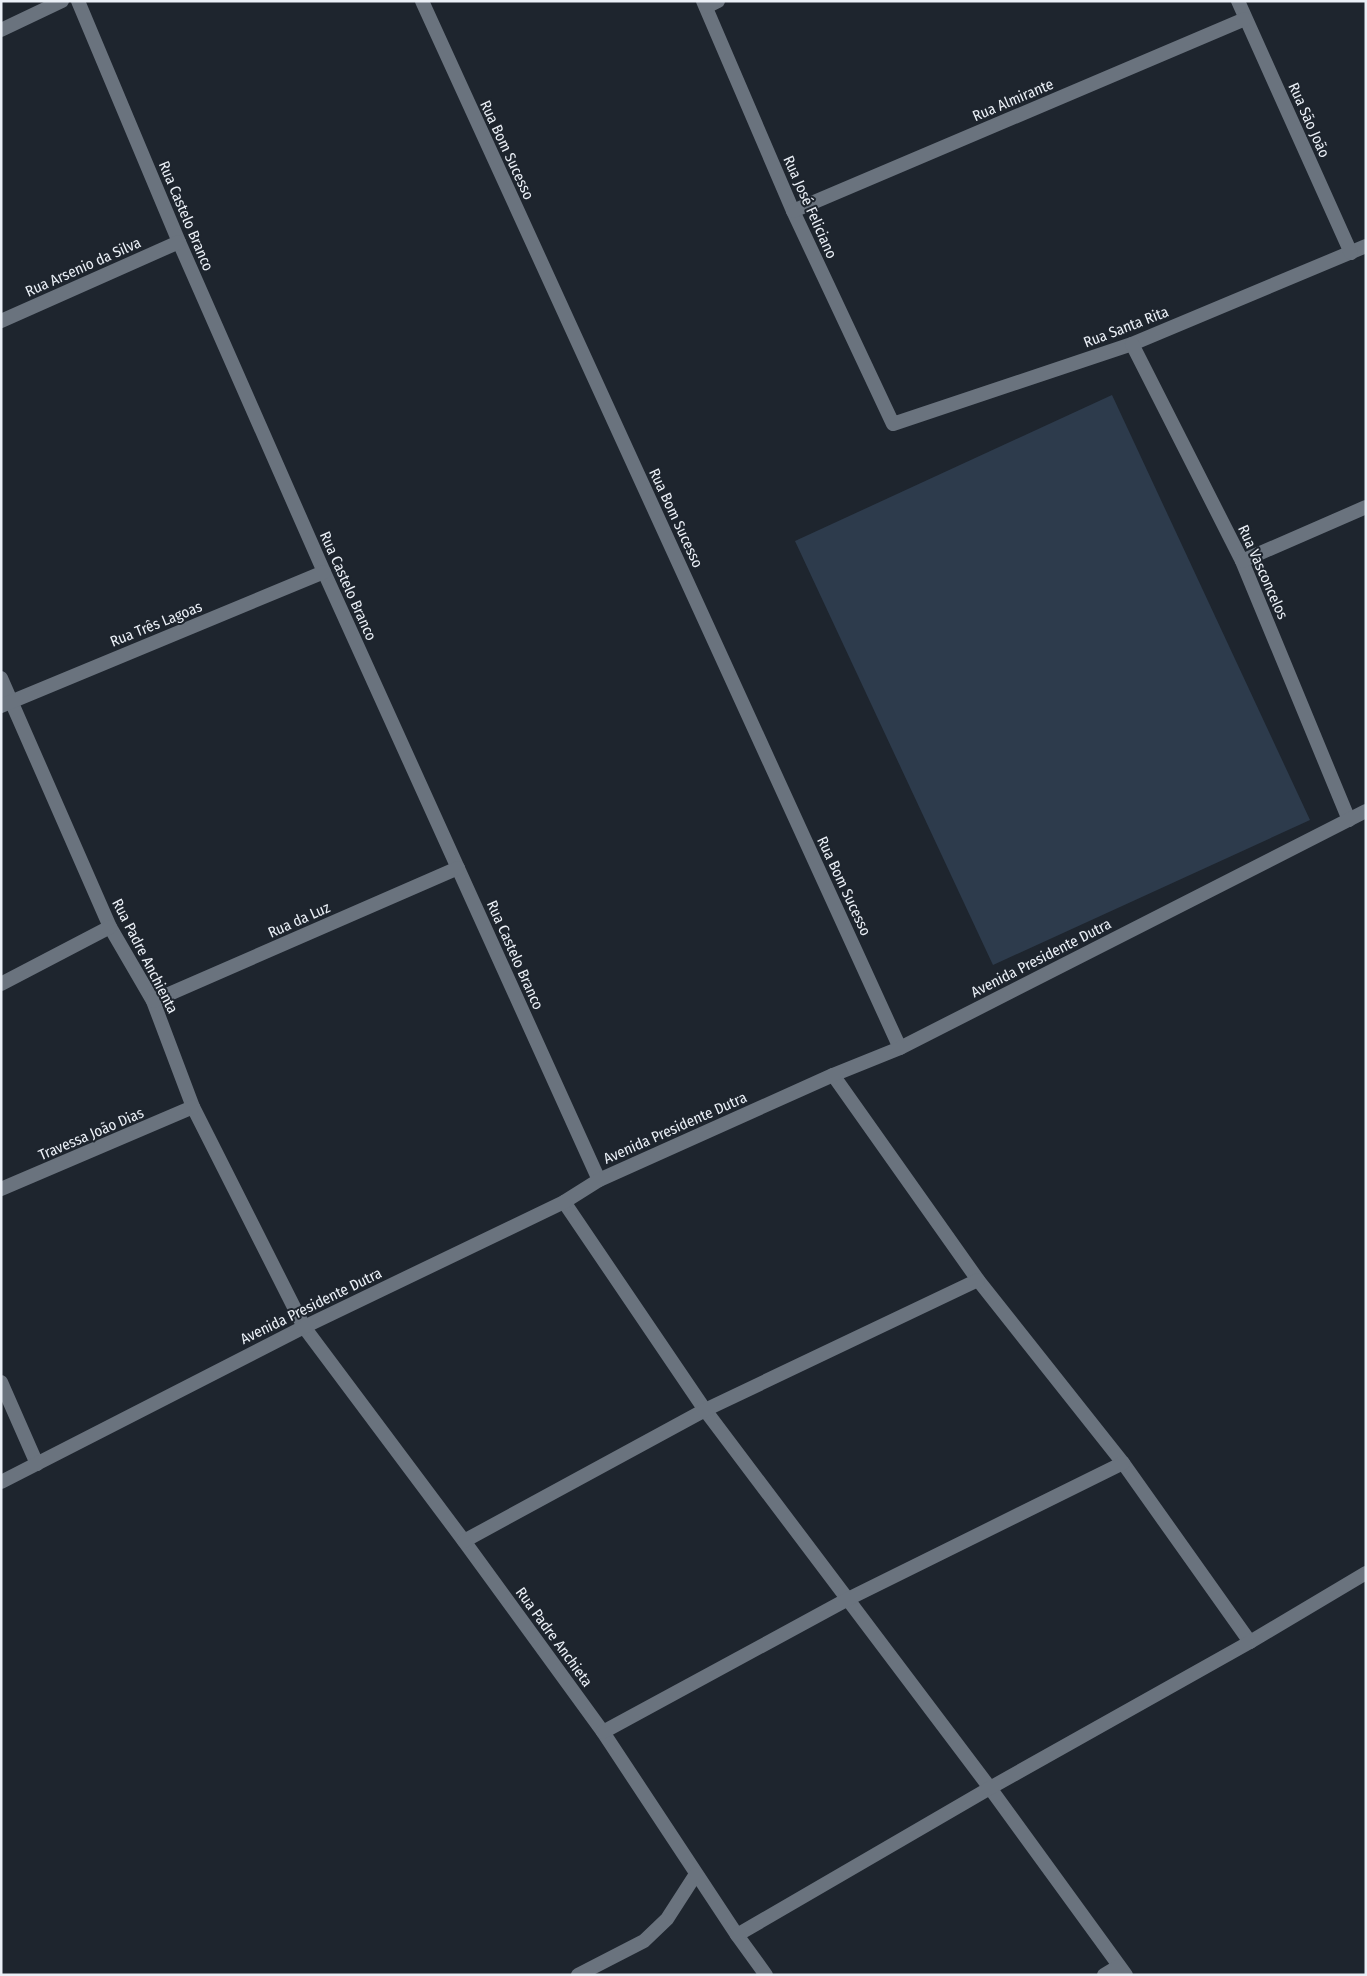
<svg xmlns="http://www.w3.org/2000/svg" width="1367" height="1976" viewBox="0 0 1367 1976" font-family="'Fira Sans Condensed',sans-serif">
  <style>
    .green { fill: #2d3b4c }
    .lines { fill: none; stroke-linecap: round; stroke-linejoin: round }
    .minor { stroke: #6a737e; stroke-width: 14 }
    .labels { text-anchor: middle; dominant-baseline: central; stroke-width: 4; stroke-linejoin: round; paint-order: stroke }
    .street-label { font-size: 15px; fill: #ebf0f7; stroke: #1e252e }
  </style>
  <rect width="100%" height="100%" fill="#1e252e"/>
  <path class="green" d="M1112 395 1310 820 993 965 795 541Z"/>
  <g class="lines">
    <g class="minor">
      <path d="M78 1 179 242 324 572 599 1180"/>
      <path d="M422 1 900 1048"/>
      <path d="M703 1 793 211 893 424 1132 344 1366 246"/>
      <path d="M1238 1 1351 253"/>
      <path d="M706 7 718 1"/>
      <path d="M1 30 62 1"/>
      <path d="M793 211 1245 19"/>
      <path d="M1 321 179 242"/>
      <path d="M1132 344 1242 561 1349 820"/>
      <path d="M1242 561 1366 507"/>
      <path d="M1 678 110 927 153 1001 193 1107 304 1327 464 1541 603 1732 737 1935 766 1975"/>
      <path d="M1 706 324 572"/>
      <path d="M1 984 110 927"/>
      <path d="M153 1001 458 868"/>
      <path d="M833 1075 978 1280 1123 1463 1250 1642"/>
      <path d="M1 1189 193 1107"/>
      <path d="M564 1202 705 1410 990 1788 1126 1975"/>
      <path d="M1 1382 37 1464"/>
      <path d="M1 1482 304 1327 564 1202 599 1180 833 1075 900 1048 1366 811"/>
      <path d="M464 1541 705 1410 978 1280"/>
      <path d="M603 1732 848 1599 1123 1463"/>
      <path d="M737 1935 990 1788 1250 1642 1366 1573"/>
      <path d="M578 1975 644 1941 667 1919 696 1874"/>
      <path d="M1104 1975 1119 1966"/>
    </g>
  </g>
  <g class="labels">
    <g class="street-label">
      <text transform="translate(1013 100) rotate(-23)">Rua Almirante</text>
      <text transform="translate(1309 120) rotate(66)">Rua São João</text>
      <text transform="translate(507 150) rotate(65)">Rua Bom Sucesso</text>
      <text transform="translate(810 207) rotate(66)">Rua José Feliciano</text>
      <text transform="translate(186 216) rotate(67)">Rua Castelo Branco</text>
      <text transform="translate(83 267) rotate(-24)">Rua Arsenio da Silva</text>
      <text transform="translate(1126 327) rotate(-21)">Rua Santa Rita</text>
      <text transform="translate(676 518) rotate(65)">Rua Bom Sucesso</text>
      <text transform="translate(1263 572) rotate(66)">Rua Vasconcelos</text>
      <text transform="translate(348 586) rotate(66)">Rua Castelo Branco</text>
      <text transform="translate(156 624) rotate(-22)">Rua Três Lagoas</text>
      <text transform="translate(844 886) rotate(65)">Rua Bom Sucesso</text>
      <text transform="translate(299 920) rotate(-24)">Rua da Luz</text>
      <text transform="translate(515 955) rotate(66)">Rua Castelo Branco</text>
      <text transform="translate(145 956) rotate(63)">Rua Padre Anchienta</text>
      <text transform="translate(1041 958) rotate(-27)">Avenida Presidente Dutra</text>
      <text transform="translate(675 1128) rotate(-24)">Avenida Presidente Dutra</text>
      <text transform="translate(91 1134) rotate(-23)">Travessa João Dias</text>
      <text transform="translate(311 1306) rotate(-26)">Avenida Presidente Dutra</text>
      <text transform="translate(554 1637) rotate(54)">Rua Padre Anchieta</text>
    </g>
  </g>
  <rect width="1367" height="1976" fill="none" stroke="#ebf0f7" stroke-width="5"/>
</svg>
